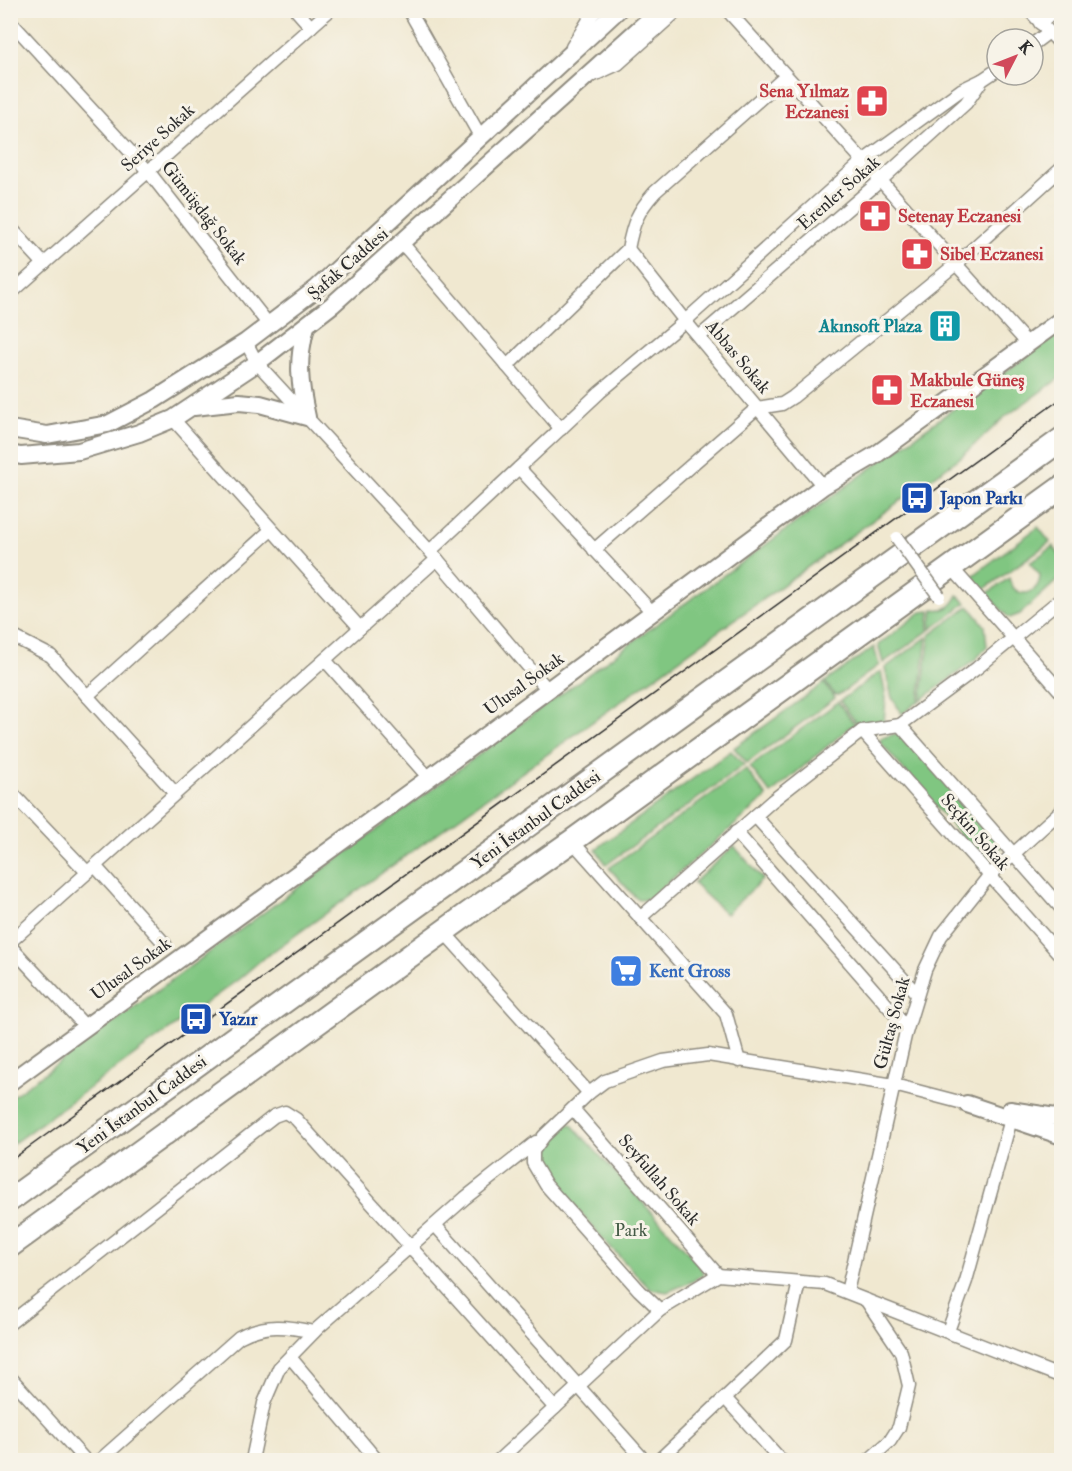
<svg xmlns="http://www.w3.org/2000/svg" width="1072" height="1471" viewBox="0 0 1072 1471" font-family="'IM FELL Double Pica',serif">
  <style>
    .green { fill: #80c681; stroke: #567856; stroke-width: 1.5 }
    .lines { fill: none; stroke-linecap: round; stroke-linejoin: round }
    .street-casing { stroke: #8e8a7e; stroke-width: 15 }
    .secondary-casing { stroke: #8e8a7e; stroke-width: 20 }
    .highway-casing { stroke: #8e8a7e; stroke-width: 26 }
    .street { stroke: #fff; stroke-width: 12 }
    .secondary { stroke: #fff; stroke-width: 16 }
    .highway { stroke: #fff; stroke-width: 22 }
    .tram { stroke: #2b2b2b; stroke-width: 1.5 }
    .street-bridge-casing { stroke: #8e8a7e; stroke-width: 15; stroke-linecap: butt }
    .street-bridge { stroke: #fff; stroke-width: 12 }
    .labels { text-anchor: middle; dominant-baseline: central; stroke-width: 6; stroke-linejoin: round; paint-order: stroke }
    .health-label { font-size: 18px; font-weight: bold; fill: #be3a42; stroke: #f7f3e8; text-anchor: start }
    .street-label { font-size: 18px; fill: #2b2b2b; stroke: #f7f3e8 }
    .culture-label { font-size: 18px; font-weight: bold; fill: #0d838f; stroke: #f7f3e8; text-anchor: end }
    .transit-label { font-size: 18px; font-weight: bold; fill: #164399; stroke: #f7f3e8; text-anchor: start }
    .shop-label { font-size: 18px; font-weight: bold; fill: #366cbe; stroke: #f7f3e8; text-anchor: start }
    .park-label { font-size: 18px; fill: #445a45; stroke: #f7f3e8 }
  </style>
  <rect width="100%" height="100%" fill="#f7f3e8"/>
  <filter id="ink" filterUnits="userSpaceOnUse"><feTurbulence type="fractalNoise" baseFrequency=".0167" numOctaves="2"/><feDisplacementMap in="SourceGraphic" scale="12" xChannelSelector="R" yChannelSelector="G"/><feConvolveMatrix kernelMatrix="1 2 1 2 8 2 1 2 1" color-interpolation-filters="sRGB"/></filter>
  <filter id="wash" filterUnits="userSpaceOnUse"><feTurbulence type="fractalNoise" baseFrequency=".008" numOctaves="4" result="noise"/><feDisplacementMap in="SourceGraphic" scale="24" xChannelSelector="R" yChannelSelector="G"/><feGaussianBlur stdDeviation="1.35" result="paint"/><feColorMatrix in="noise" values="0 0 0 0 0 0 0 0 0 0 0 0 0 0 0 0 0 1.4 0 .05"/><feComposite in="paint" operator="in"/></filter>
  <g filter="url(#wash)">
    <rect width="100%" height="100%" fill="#f0e8d0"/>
    <g class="green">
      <path d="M1061 332V377L1005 417 961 457 261 960 239 979 11 1145 10 1098C361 843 708 583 1061 332Z"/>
      <path d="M1038 527 1050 542 983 590 971 577Z"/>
      <path d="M1053 546 1061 557V577L1020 614 1010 618 1007 616 988 595V593L1009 578C1013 600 1040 597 1040 575L1030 563Z"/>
      <path d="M958 595 966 603 930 630 933 609C946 611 952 607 958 595Z"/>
      <path d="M969 606 985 626 987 647 975 660 921 700 930 635Z"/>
      <path d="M930 611 928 631 883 663 878 645 921 612Z"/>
      <path d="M927 637 919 701 902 714 892 698 885 668Z"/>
      <path d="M874 647 879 665 839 695H835L825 682Z"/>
      <path d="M881 671 886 698 884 722 858 725 840 701Z"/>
      <path d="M824 683 835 698 747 763 734 748Z"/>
      <path d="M838 702 856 726 850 727 771 794 750 767Z"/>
      <path d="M898 733 902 734 1003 846 984 863 880 742 881 738Z"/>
      <path d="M731 751 744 765 606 865 596 849Z"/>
      <path d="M746 769 767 797 650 898 642 900 636 898 609 868Z"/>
      <path d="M734 846 763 879 726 914 693 883Z"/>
      <path d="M571 1124 696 1261 704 1273 693 1281 667 1292 650 1289 602 1238 542 1167C541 1147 551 1129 571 1124Z"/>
    </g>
  </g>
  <g filter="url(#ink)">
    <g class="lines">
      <defs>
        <g id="street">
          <path d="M296 10 311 27"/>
          <path d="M409 10 480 136"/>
          <path d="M727 10 1028 344"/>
          <path d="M1029 10 1062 46"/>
          <path d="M10 21 148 171 269 325"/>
          <path d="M1040 23 1055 10"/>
          <path d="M1033 44 1049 32"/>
          <path d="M572 47 592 15 597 10"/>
          <path d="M594 75 618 64 678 10"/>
          <path d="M10 227 44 264"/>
          <path d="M402 243 561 429"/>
          <path d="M628 249 685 321 823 486"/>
          <path d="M10 294 330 10"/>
          <path d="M699 337 880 181 966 103 982 80 997 70"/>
          <path d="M246 342 257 363 437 559 548 690"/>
          <path d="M507 366 628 249C633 223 637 212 655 192L786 76"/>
          <path d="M173 419 360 628"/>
          <path d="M519 468 653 613"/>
          <path d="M594 550 757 408 782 404 793 397 956 264 1062 168"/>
          <path d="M430 551 600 392 685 321 863 161 961 90 982 80"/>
          <path d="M952 568 1062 693"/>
          <path d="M10 635 51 656 175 793"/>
          <path d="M325 660 429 778"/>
          <path d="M87 696 271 530"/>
          <path d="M900 725 1062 909"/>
          <path d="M862 731 1062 957"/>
          <path d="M10 791 87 872"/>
          <path d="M755 816 917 994"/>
          <path d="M736 832 907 1028"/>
          <path d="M572 841 726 1014 739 1061"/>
          <path d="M95 866 165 944"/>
          <path d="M640 918 772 801 862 731 900 725 977 668 1062 598"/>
          <path d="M444 932 589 1093"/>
          <path d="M10 942 437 559"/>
          <path d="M10 946 85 1026"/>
          <path d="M967 1104 894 1085 708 1055 663 1061 605 1081 589 1093 544 1136 533 1151V1163L546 1185 639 1290 660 1310 718 1275 825 1284 1062 1377"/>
          <path d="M573 1109 718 1275"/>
          <path d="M435 1225 644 1460"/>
          <path d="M847 1292 905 1036 925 970 941 936 989 876 1062 810"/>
          <path d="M866 1300 901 1352 909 1386 899 1427 890 1441 869 1460"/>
          <path d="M10 1323 274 1116 285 1112 296 1119 555 1408"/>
          <path d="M948 1331 966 1281 1011 1119"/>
          <path d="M290 1357 377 1460"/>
          <path d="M10 1377 85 1460"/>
          <path d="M725 1398 781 1460"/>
          <path d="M100 1460 239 1337C265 1323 287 1326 314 1332"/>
          <path d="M252 1460 264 1403 279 1368 318 1328 465 1198 536 1142"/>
          <path d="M499 1460 660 1310"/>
          <path d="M659 1460 786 1340 799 1282"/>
        </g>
        <g id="secondary">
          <path d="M194 407 239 402 260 404 307 417C299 382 297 361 306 326"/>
          <path d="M10 429 47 435 108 424 154 400 246 342 316 289 618 10"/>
          <path d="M10 454 21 456 79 451 139 433 173 419 257 363 332 305 660 10"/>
          <path d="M10 1082 429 778 823 486 877 454 1062 319"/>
          <path d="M967 1104 1062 1136"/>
          <path d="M1010 1110 1062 1118"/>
        </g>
        <g id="highway">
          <path d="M10 1200 1062 439"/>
          <path d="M10 1246 469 913 572 841 1062 487"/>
        </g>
      </defs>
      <use href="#street" class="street-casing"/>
      <use href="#secondary" class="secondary-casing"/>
      <use href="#highway" class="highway-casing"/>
      <use href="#street" class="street"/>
      <use href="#secondary" class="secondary"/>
      <use href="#highway" class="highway"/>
      <path class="tram" d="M10 1161 1062 398"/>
      <defs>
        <path id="street-bridge" d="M897 538 939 596"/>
      </defs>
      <use href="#street-bridge" class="street-bridge-casing"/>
      <use href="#street-bridge" class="street-bridge"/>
    </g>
  </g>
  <defs>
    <symbol id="pharmacy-square" viewBox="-11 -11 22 22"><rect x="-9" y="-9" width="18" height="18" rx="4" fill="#e0444e" stroke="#f7f3e8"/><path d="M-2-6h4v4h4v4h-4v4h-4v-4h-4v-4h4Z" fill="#fff"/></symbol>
    <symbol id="building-square" viewBox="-11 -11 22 22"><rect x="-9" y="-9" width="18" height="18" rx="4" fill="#0f9aa8" stroke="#f7f3e8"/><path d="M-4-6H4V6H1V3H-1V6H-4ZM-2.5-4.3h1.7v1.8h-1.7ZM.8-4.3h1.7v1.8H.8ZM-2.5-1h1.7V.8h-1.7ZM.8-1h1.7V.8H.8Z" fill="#fff"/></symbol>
    <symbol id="bus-square" viewBox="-11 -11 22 22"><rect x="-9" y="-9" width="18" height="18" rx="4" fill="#1a4fb4" stroke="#f7f3e8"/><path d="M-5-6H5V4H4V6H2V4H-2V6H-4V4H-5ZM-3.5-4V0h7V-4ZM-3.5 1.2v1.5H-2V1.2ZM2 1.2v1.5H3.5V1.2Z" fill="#fff"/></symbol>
    <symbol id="supermarket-square" viewBox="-11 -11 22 22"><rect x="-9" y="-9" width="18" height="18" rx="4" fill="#3f7fe0" stroke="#f7f3e8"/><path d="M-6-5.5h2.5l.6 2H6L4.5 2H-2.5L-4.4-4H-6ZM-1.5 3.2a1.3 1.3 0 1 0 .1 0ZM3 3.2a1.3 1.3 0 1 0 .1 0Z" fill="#fff"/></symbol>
  </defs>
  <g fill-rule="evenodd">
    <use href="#pharmacy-square" x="853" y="82" width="38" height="38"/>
    <use href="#pharmacy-square" x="856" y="197" width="38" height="38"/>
    <use href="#pharmacy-square" x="898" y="235" width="38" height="38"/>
    <use href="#building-square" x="926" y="307" width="38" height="38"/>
    <use href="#pharmacy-square" x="868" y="371" width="38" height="38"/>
    <use href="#bus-square" x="898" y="479" width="38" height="38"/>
    <use href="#supermarket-square" x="607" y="952" width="38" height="38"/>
    <use href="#bus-square" x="177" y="1000" width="38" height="38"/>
  </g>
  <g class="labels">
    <g class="health-label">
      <text x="849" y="91" text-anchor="end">Sena Yılmaz<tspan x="849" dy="21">Eczanesi</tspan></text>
      <text x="898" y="216">Setenay Eczanesi</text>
      <text x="940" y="254">Sibel Eczanesi</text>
      <text x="910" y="380">Makbule Güneş<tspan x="910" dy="21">Eczanesi</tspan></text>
    </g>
    <g class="street-label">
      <text transform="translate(158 138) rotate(-42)">Seriye Sokak</text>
      <text transform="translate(839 193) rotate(-41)">Erenler Sokak</text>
      <text transform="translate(204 213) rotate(52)">Gümüşdağ Sokak</text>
      <text transform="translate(348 264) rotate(-41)">Şafak Caddesi</text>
      <text transform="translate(738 357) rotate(50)">Abbas Sokak</text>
      <text transform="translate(524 684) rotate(-36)">Ulusal Sokak</text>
      <text transform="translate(536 820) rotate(-36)">Yeni İstanbul Caddesi</text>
      <text transform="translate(975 832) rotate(49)">Seçkin Sokak</text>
      <text transform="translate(131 969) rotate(-36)">Ulusal Sokak</text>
      <text transform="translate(892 1023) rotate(-75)">Gültaş Sokak</text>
      <text transform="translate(142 1105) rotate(-36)">Yeni İstanbul Caddesi</text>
      <text transform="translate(659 1180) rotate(49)">Seyfullah Sokak</text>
    </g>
    <g class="culture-label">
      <text x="922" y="326">Akınsoft Plaza</text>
    </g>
    <g class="transit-label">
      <text x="940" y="498">Japon Parkı</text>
      <text x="219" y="1019">Yazır</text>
    </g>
    <g class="shop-label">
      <text x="649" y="971">Kent Gross</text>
    </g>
    <g class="park-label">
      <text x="631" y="1230">Park</text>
    </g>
  </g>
  <rect width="1072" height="1471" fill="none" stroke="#f7f3e8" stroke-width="36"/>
  <g transform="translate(1015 57) rotate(48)"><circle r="28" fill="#f7f3e8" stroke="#a5a39c" stroke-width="1.5"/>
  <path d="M0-4.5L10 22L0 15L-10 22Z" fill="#d1495b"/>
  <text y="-9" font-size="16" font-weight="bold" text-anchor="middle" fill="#2b2b2b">K</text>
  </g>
</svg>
